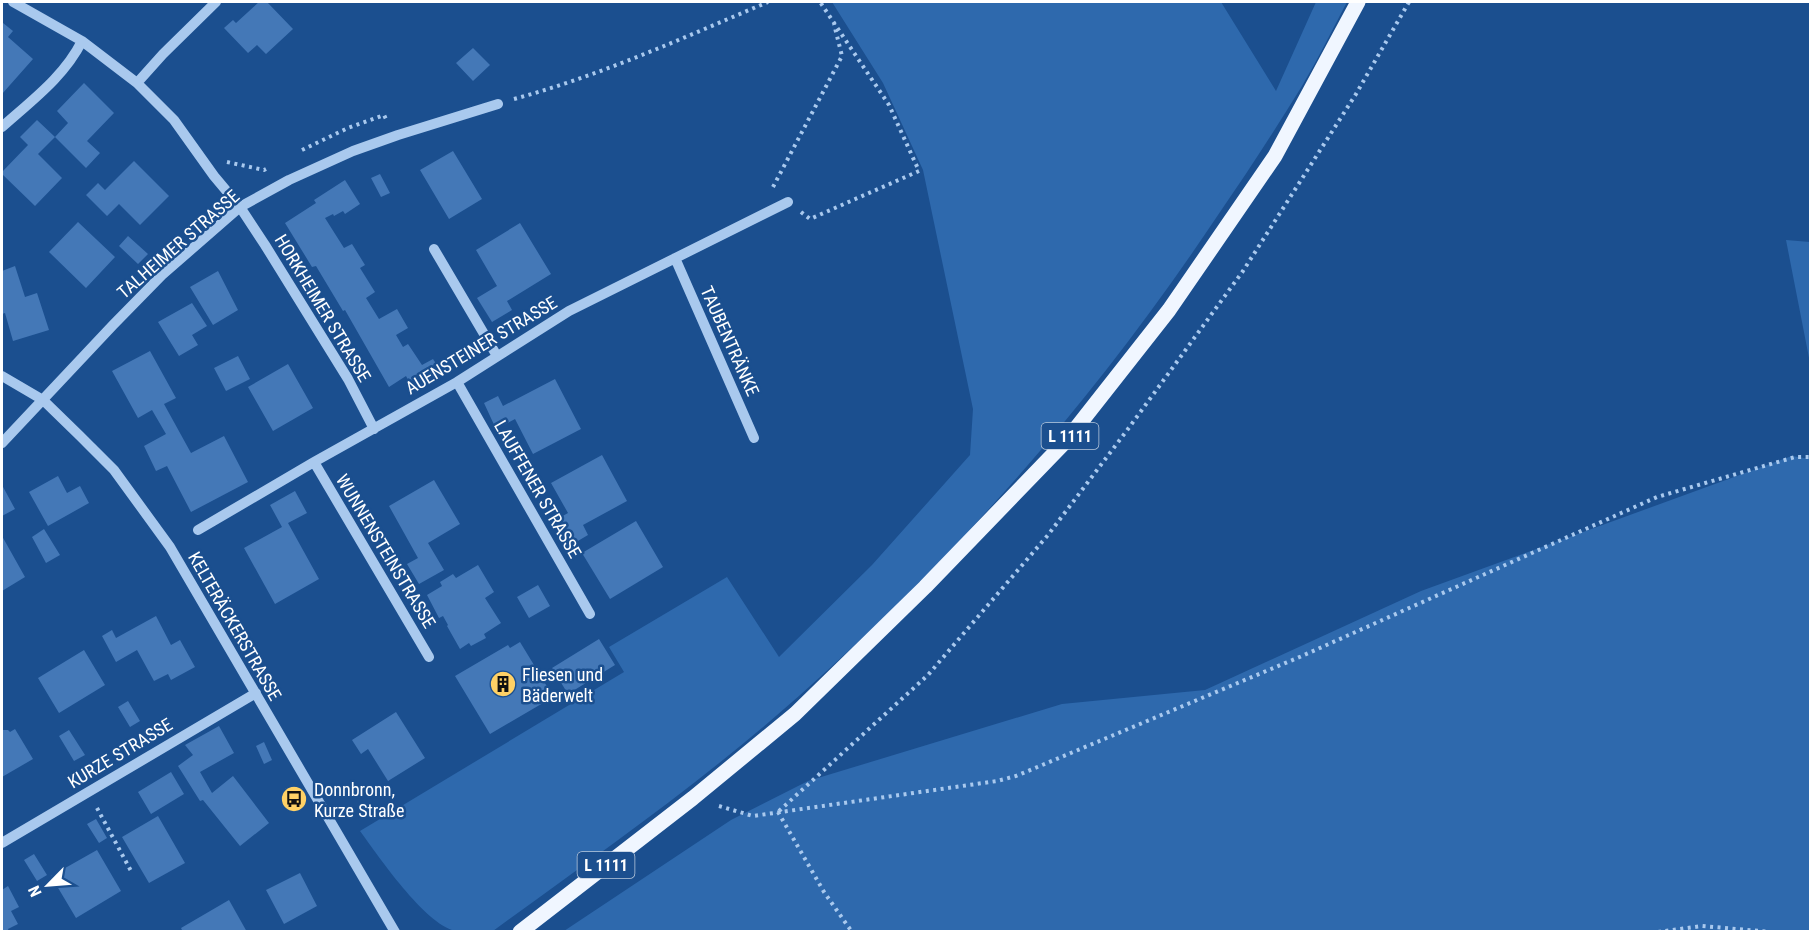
<svg xmlns="http://www.w3.org/2000/svg" width="1812" height="933" viewBox="0 0 1812 933" font-family="'Roboto Condensed',sans-serif">
	<style>
		.green { fill: #2e69ad }
		.building { fill: #4478b7 }
		.lines { fill: none; stroke-linecap: round; stroke-linejoin: round }
		.path { stroke: #a9c9ee; stroke-width: 4; stroke-dasharray: 3 4.5; stroke-linecap: butt }
		.minor { stroke: #a9c9ee; stroke-width: 10 }
		.major { stroke: #f0f6ff; stroke-width: 15 }
		.labels { text-anchor: middle; dominant-baseline: central; stroke-width: 5; stroke-linejoin: round; paint-order: stroke }
		.shield { fill: #1b4f8f; stroke: #bbcadd; stroke-width: 1.5 }
		.shield-label { font-size: 16px; font-weight: bold; fill: #fff }
		.street-label { font-size: 18px; fill: #fff; stroke: #1b4f8f }
		.poi-label { font-size: 18px; fill: #fff; stroke: #1b4f8f; text-anchor: start }
	</style>
	<rect width="100%" height="100%" fill="#1b4f8f"/>
	<path class="green" d="M832,2h389l55,89 40,-89h31c-15,28 -29,57 -45,84 -27,44 -55,87 -84,129 -128,192 -274,357 -449,507 -88,75 -183,141 -276,209 -10,1 -29,2 -38,0 -31,-8 -76,-74 -95,-100l264,-159 -15,-25 118,-70 52,80 93,-92 98,-110 3,-46 -50,-239 -40,-87z
		M1786,240l24,2v121z
		M1792,456l18,3v472h-1246l167,-111 77,-39 254,-77 143,-14 216,-99z"/>
	<path class="building" d="M259,2h8l26,27 -27,25 -9,-9 -9,8 -24,-25 9,-8 3,3z
		M3,23l10,8 -5,6 25,22 -31,35v-69z
		M473,48l17,17 -17,16 -17,-18z
		M84,83l30,30 -27,28 13,12 -14,15 -31,-31 -17,17 24,24 -27,28 -33,-32v-2l26,-27 -8,-8 17,-17 18,17 13,-14 -11,-12z
		M453,151l29,48 -33,20 -29,-49z
		M134,161l35,35 -29,29 -21,-21 -12,12 -21,-21 12,-12 7,7z
		M380,174l10,19 -9,4 -10,-19z
		M345,180l15,24 -15,10 -2,-3 -9,5 -1,-2 -8,4 19,30 8,-4 13,21 -5,3 15,24 -9,6 13,21 18,-10 11,19 -12,7 7,12 5,-3 14,21 11,-6 7,11 -28,17 -6,-11 -17,11 -44,-77 -2,1 -27,-45 -4,1 -27,-44 31,-20 -2,-3z
		M78,222l37,35 -29,31 -37,-36z
		M520,223l31,51 -44,27 5,9 -20,12 -15,-24 20,-12 -21,-36z
		M128,236l20,18 -10,10 -19,-18z
		M15,266l10,31 12,-4 12,37 -36,11 -8,-28 -3,1v-43z
		M218,271l20,39 -25,15 -23,-38z
		M192,303l15,23 -15,9 6,10 -19,11 -21,-34z
		M150,351l26,47 -12,6 27,49 33,-17 24,46 -57,30 -24,-46 -11,5 -12,-25 22,-12 -14,-24 -14,8 -26,-47z
		M238,356l12,23 -24,12 -12,-23z
		M288,364l25,44 -40,23 -25,-44z
		M555,379l26,50 -48,25 -18,-35 -19,10 -12,-26 14,-7 5,10z
		M602,455l25,46 -44,24 5,10 -22,13 -14,-26 16,-9 -17,-30z
		M58,476l9,17 13,-7 9,17 -41,23 -19,-34z
		M434,480l26,44 -32,19 16,27 -25,14 -12,-20 11,-6 -29,-52z
		M2,485l13,24 -13,7z
		M295,491l12,22 -19,10 31,56 -44,25 -31,-56 38,-21 -12,-22z
		M636,521l27,46 -53,32 -28,-46z
		M44,529l16,26 -14,8 -14,-26z
		M2,536l23,41 -23,14z
		M478,565l16,27 -9,6 16,25 -17,11 2,4 -15,8 -2,-3 -9,6 -13,-23 1,-1 -5,-9 -4,2 -12,-23 15,-9 -2,-4 13,-8 3,4z
		M538,585l12,21 -21,12 -12,-21z
		M156,616l15,29 9,-5 15,27 -24,13 -3,-6 -14,7 -17,-31 -21,12 -14,-26 10,-6 4,8z
		M599,639l16,26 -47,29 -16,-26z
		M520,642l31,51 -10,6 2,4 -53,31 -35,-58 53,-31 2,3z
		M84,650l21,35 -46,28 -21,-35z
		M128,701l12,20 -10,6 -12,-20z
		M396,712l29,46 -37,23 -20,-32 -7,5 -9,-14z
		M219,726l15,27 -34,19 12,21 21,-17 36,47 -29,23 -37,-46 -3,1 -22,-35 15,-11 -8,-10z
		M15,729l18,30 -31,18v-47h6l2,2z
		M69,730l16,25 -11,6 -15,-25z
		M264,742l8,18 -8,4 -8,-18z
		M171,772l13,22 -33,20 -13,-22z
		M158,816l27,47 -36,20 -27,-46z
		M96,819l11,19 -8,5 -12,-19z
		M97,850l24,41 -45,27 -25,-42z
		M34,854l13,21 -10,6 -13,-21z
		M300,873l17,33 -33,18 -18,-34z
		M8,886l11,21 -8,4 7,13 -10,5 1,3h-7v-42z
		M229,900l18,32h-64l-2,-4z"/>
	<g class="lines">
		<path class="path" d="M514,99c88,-24 171,-62 254,-97
			M302,150l46,-22 36,-13 2,4
			M227,162l37,8 2,-1
			M773,187l69,-131 -8,-32
			M801,212l9,7 109,-48 -30,-66 -69,-103
			M719,806l34,10 244,-35 19,-5 286,-120 355,-159 138,-40h15
			M97,808l34,63
			M779,811l149,-136 120,-140 80,-106 115,-158 113,-177 53,-92
			M778,812l46,80 28,40
			M1658,932l44,-6 69,6"/>
		<path class="minor" d="M13,2l69,39 55,42 37,37 40,56 26,31 25,38 83,134 26,50
			M137,83l26,-29 53,-52
			M2,127c29,-26 62,-50 80,-86
			M434,249l63,107
			M675,258l79,180
			M2,376l41,24 37,36 34,34 56,77 225,385
			M457,382l133,232
			M2,443l111,-118 49,-50 78,-68 49,-27 64,-29 45,-16 100,-31
			M314,462l115,195
			M198,530l116,-68 143,-80 112,-71 219,-109
			M2,843l254,-150"/>
		<path class="major" d="M520,932l173,-134 102,-84 130,-127 141,-146 103,-131 106,-154 83,-154"/>
	</g>
	<defs>
		<g id="building-disc" transform="scale(1.35)"><circle r="9.5" fill="#ffd166" stroke="#1b4f8f"/><path d="M-4-6H4V6H1V3H-1V6H-4ZM-2.5-4.3h1.7v1.8h-1.7ZM.8-4.3h1.7v1.8H.8ZM-2.5-1h1.7V.8h-1.7ZM.8-1h1.7V.8H.8Z" fill="#111"/></g>
		<g id="bus-disc" transform="scale(1.35)"><circle r="9.5" fill="#ffd166" stroke="#1b4f8f"/><path d="M-5-6H5V4H4V6H2V4H-2V6H-4V4H-5ZM-3.5-4V0h7V-4ZM-3.5 1.2v1.5H-2V1.2ZM2 1.2v1.5H3.5V1.2Z" fill="#111"/></g>
	</defs>
	<g fill-rule="evenodd">
		<use href="#building-disc" x="503" y="684"/>
		<use href="#bus-disc" x="294" y="799"/>
	</g>
	<g class="labels">
		<g class="shield">
			<rect x="1041.5" y="423" width="57" height="26" rx="4.5"/>
			<rect x="577.5" y="852" width="57" height="26" rx="4.5"/>
		</g>
		<g class="shield-label">
			<text x="1070" y="436">L 1111</text>
			<text x="606" y="865">L 1111</text>
		</g>
		<g class="street-label">
			<text transform="translate(178 244) rotate(-41)">TALHEIMER STRASSE</text>
			<text transform="translate(323 308) rotate(59)">HORKHEIMER STRASSE</text>
			<text transform="translate(730 341) rotate(66)">TAUBENTRÄNKE</text>
			<text transform="translate(481 345) rotate(-31)">AUENSTEINER STRASSE</text>
			<text transform="translate(538 489) rotate(60)">LAUFFENER STRASSE</text>
			<text transform="translate(386 551) rotate(59)">WUNNENSTEINSTRASSE</text>
			<text transform="translate(235 626) rotate(60)">KELTERÄCKERSTRASSE</text>
			<text transform="translate(120 753) rotate(-31)">KURZE STRASSE</text>
		</g>
		<g class="poi-label">
			<text x="522" y="674">Fliesen und<tspan x="522" dy="21">Bäderwelt</tspan></text>
			<text x="314" y="789">Donnbronn,<tspan x="314" dy="21">Kurze Straße</tspan></text>
		</g>
	</g>
	<rect width="1812" height="933" fill="none" stroke="#ffffff" stroke-width="6"/>
	<g transform="translate(48 885) rotate(245)" stroke="#1b4f8f" stroke-width="4.5" paint-order="stroke">
	<path d="M0-4.5L10 22L0 15L-10 22Z" fill="#ffffff"/>
	<text y="-9" font-size="16" font-weight="bold" text-anchor="middle" fill="#ffffff">N</text>
	</g>
</svg>
